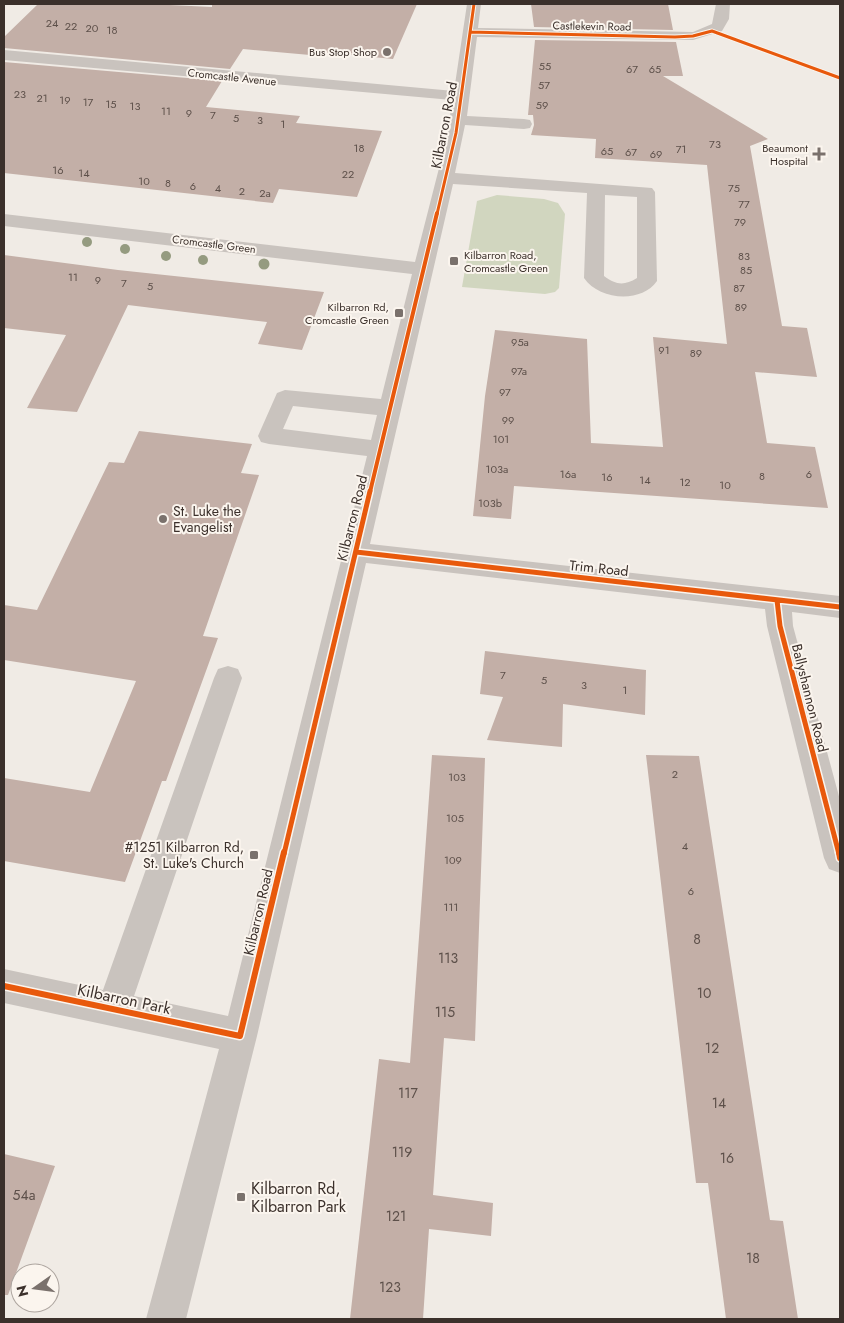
<svg xmlns="http://www.w3.org/2000/svg" width="844" height="1323" viewBox="0 0 844 1323" font-family="Jost,sans-serif">
	<style>
		.green { fill: #d1d6bf }
		.building { fill: #c3afa7 }
		.lines { fill: none; stroke-linecap: round; stroke-linejoin: round }
		.minor { fill: #c9c3be; fill-rule: evenodd }
		.cycleway-far3-casing { stroke: #fbf5ee; stroke-width: 5 }
		.cycleway-far2-casing { stroke: #fbf5ee; stroke-width: 6 }
		.cycleway-far1-casing { stroke: #fbf5ee; stroke-width: 8 }
		.cycleway-casing { stroke: #fbf5ee; stroke-width: 9 }
		.cycleway-far3 { stroke: #e8590c; stroke-width: 3 }
		.cycleway-far2 { stroke: #e8590c; stroke-width: 4 }
		.cycleway-far1 { stroke: #e8590c; stroke-width: 5 }
		.cycleway { stroke: #e8590c; stroke-width: 6 }
		.tree { fill: #959b80 }
		.poi-dot { fill: #7a716c; stroke: #fbf5ee; stroke-width: 2 }
		.labels { text-anchor: middle; dominant-baseline: central; stroke-width: 4; stroke-linejoin: round; paint-order: stroke }
		.number-label { font-size: 11px; fill: #5d504a }
		.far-street-label { font-size: 11px; fill: #3b302b; stroke: #fbf5ee }
		.far-poi-label { font-size: 11px; fill: #3b302b; stroke: #fbf5ee; text-anchor: end }
		.street-label { font-size: 14px; fill: #3b302b; stroke: #fbf5ee }
		.poi-label { font-size: 14px; fill: #3b302b; stroke: #fbf5ee; text-anchor: start }
		.near-number-label { font-size: 14px; fill: #5d504a }
		.near-street-label { font-size: 16px; fill: #3b302b; stroke: #fbf5ee }
		.near-poi-label { font-size: 16px; fill: #3b302b; stroke: #fbf5ee; text-anchor: start }
	</style>
	<rect width="100%" height="100%" fill="#f0ebe5"/>
	<path class="green" d="M497,195l47,4 14,4 7,11 -6,74 -4,4 -10,2 -83,-7 15,-86z"/>
	<path class="building" d="M38,4h111l63,3v-3h205l-24,55 -81,-8 -2,4 -67,-6 -13,20 -226,-21v-11z
		M531,4h137l5,26 -139,-3z
		M535,40l141,2 7,34h-20l105,63 -18,7 32,180 25,2 10,49 -62,-5 12,71 48,4 13,61 -314,-22 -3,33 -38,-3 12,-120 10,-66 92,9 4,104 72,4 -10,-110 74,7 -20,-179 -112,-7 1,-19 -65,-4 3,-10 -1,-10h-5z
		M4,62l218,19 -16,26 94,9 -4,7 86,8 -25,66 -78,-8 -6,14 -269,-30z
		M4,255l114,15 206,22 -22,58 -44,-6 9,-22 -139,-17 -51,107 -50,-4 39,-73 -62,-7z
		M139,431l113,13 -11,29 18,2 -56,161 15,2 -52,143h-4l-37,101 -121,-21v-83l86,14 46,-111 -132,-21v-55l33,5 72,-148 15,1z
		M485,651l161,19 -1,45 -82,-11 -1,43 -75,-7 16,-43 -23,-3z
		M432,755l53,3 -10,283 -31,-3 -11,157 60,8 -2,33 -62,-7 -6,90h-73l29,-260 31,4z
		M646,755l53,1 71,464 13,1 15,98h-72l-18,-136h-12z
		M4,1154l51,12 -47,129h-4z"/>
	<g class="lines">
		<path class="minor" d="M467,4h14l-3,24 215,4 19,-8 4,-20h14l-1,15 -7,12 -29,9 -216,-3 -10,79 57,3 6,1 2,4 -2,4 -6,1 -59,-4 -10,48 197,15 3,4 2,89c-16,23 -58,19 -73,-3l3,-85 -134,-9 -83,360 470,52v22l-48,-6 1,14 47,174v73l-11,-4 -5,-11 -57,-232 -2,-17 -399,-46 -109,473 -71,283h-40l73,-270 -215,-46v-34l99,21 111,-312 4,-9 10,-3 10,3 4,9 -108,318 94,20 139,-560 -98,-12 -8,-2 -3,-6 19,-43 8,-3 96,9 31,-125 -408,-48v-12l411,48 33,-129 4,-33 -448,-40v-10l450,41zM605,195l32,2v81c-13,8 -21,7 -33,-2zM293,406l84,9 -6,25 -88,-11z"/>
		<g class="cycleway-far3-casing">
			<path id="cycleway-far3" d="M470,32l205,5 18,-1 19,-5 128,47
				M437,214l19,-81 18,-129"/>
		</g>
		<g class="cycleway-far2-casing">
			<path id="cycleway-far2" d="M370,492l67,-279"/>
		</g>
		<g class="cycleway-far1-casing">
			<path id="cycleway-far1" d="M356,552l484,55
				M777,600l3,26 59,228
				M284,854l86,-363"/>
		</g>
		<g class="cycleway-casing">
			<path id="cycleway" d="M839,852l1,6
				M4,986l236,50 44,-184"/>
		</g>
		<use href="#cycleway-far3" class="cycleway-far3"/>
		<use href="#cycleway-far2" class="cycleway-far2"/>
		<use href="#cycleway-far1" class="cycleway-far1"/>
		<use href="#cycleway" class="cycleway"/>
	</g>
	<g class="tree">
		<circle cx="87" cy="242" r="5"/>
		<circle cx="125" cy="249" r="5"/>
		<circle cx="166" cy="256" r="5"/>
		<circle cx="203" cy="260" r="5"/>
		<circle cx="264" cy="264" r="5.5"/>
	</g>
	<g class="poi-dot">
		<circle cx="387" cy="52" r="5"/>
		<path d="M816.5 146.5h5v5h5v5h-5v5h-5v-5h-5v-5h5z"/>
		<rect x="449" y="256" width="10" height="10" rx="2.5"/>
		<rect x="394" y="308" width="10" height="10" rx="2.5"/>
		<circle cx="163" cy="519" r="5"/>
		<rect x="249" y="850" width="10" height="10" rx="2.5"/>
		<rect x="236" y="1192" width="10" height="10" rx="2.5"/>
	</g>
	<g class="labels">
		<g class="number-label">
			<text x="52" y="23">24</text>
			<text x="71" y="26">22</text>
			<text x="92" y="28">20</text>
			<text x="112" y="30">18</text>
			<text x="545" y="66">55</text>
			<text x="632" y="69">67</text>
			<text x="655" y="69">65</text>
			<text x="544" y="85">57</text>
			<text x="20" y="94">23</text>
			<text x="42" y="98">21</text>
			<text x="65" y="100">19</text>
			<text x="88" y="102">17</text>
			<text x="111" y="104">15</text>
			<text x="542" y="105">59</text>
			<text x="135" y="106">13</text>
			<text x="166" y="111">11</text>
			<text x="189" y="113">9</text>
			<text x="213" y="115">7</text>
			<text x="236" y="118">5</text>
			<text x="260" y="120">3</text>
			<text x="283" y="124">1</text>
			<text x="715" y="144">73</text>
			<text x="359" y="148">18</text>
			<text x="681" y="149">71</text>
			<text x="607" y="151">65</text>
			<text x="631" y="152">67</text>
			<text x="656" y="154">69</text>
			<text x="58" y="170">16</text>
			<text x="84" y="173">14</text>
			<text x="348" y="174">22</text>
			<text x="144" y="181">10</text>
			<text x="168" y="183">8</text>
			<text x="193" y="186">6</text>
			<text x="218" y="188">4</text>
			<text x="734" y="188">75</text>
			<text x="242" y="191">2</text>
			<text x="265" y="193">2a</text>
			<text x="744" y="204">77</text>
			<text x="740" y="222">79</text>
			<text x="744" y="256">83</text>
			<text x="746" y="270">85</text>
			<text x="73" y="277">11</text>
			<text x="98" y="280">9</text>
			<text x="124" y="283">7</text>
			<text x="150" y="286">5</text>
			<text x="739" y="288">87</text>
			<text x="741" y="307">89</text>
			<text x="520" y="342">95a</text>
			<text x="664" y="350">91</text>
			<text x="696" y="353">89</text>
			<text x="519" y="371">97a</text>
			<text x="505" y="392">97</text>
			<text x="508" y="420">99</text>
			<text x="501" y="439">101</text>
			<text x="497" y="469">103a</text>
			<text x="568" y="474">16a</text>
			<text x="809" y="474">6</text>
			<text x="762" y="476">8</text>
			<text x="607" y="477">16</text>
			<text x="645" y="480">14</text>
			<text x="685" y="482">12</text>
			<text x="725" y="485">10</text>
			<text x="490" y="503">103b</text>
			<text x="503" y="675">7</text>
			<text x="544" y="680">5</text>
			<text x="584" y="685">3</text>
			<text x="625" y="690">1</text>
			<text x="675" y="774">2</text>
			<text x="457" y="777">103</text>
			<text x="455" y="818">105</text>
			<text x="685" y="846">4</text>
			<text x="453" y="860">109</text>
			<text x="691" y="891">6</text>
			<text x="451" y="907">111</text>
		</g>
		<g class="far-street-label">
			<text transform="translate(592 26) rotate(1)">Castlekevin Road</text>
			<text transform="translate(232 77) rotate(6)">Cromcastle Avenue</text>
			<text transform="translate(214 244) rotate(7)">Cromcastle Green</text>
		</g>
		<g class="far-poi-label">
			<text x="377" y="52">Bus Stop Shop</text>
			<text x="808" y="148">Beaumont<tspan x="808" dy="13">Hospital</tspan></text>
			<text x="464" y="255" text-anchor="start">Kilbarron Road,<tspan x="464" dy="13">Cromcastle Green</tspan></text>
			<text x="389" y="307">Kilbarron Rd,<tspan x="389" dy="13">Cromcastle Green</tspan></text>
		</g>
		<g class="street-label">
			<text transform="translate(444 125) rotate(-79)">Kilbarron Road</text>
			<text transform="translate(352 518) rotate(-76)">Kilbarron Road</text>
			<text transform="translate(599 568) rotate(6)">Trim Road</text>
			<text transform="translate(810 698) rotate(76)">Ballyshannon Road</text>
			<text transform="translate(258 912) rotate(-77)">Kilbarron Road</text>
		</g>
		<g class="poi-label">
			<text x="173" y="511">St. Luke the<tspan x="173" dy="16">Evangelist</tspan></text>
			<text x="244" y="847" text-anchor="end">#1251 Kilbarron Rd,<tspan x="244" dy="16">St. Luke's Church</tspan></text>
		</g>
		<g class="near-number-label">
			<text x="697" y="939">8</text>
			<text x="448" y="958">113</text>
			<text x="704" y="993">10</text>
			<text x="445" y="1012">115</text>
			<text x="712" y="1048">12</text>
			<text x="408" y="1093">117</text>
			<text x="719" y="1103">14</text>
			<text x="402" y="1152">119</text>
			<text x="727" y="1158">16</text>
			<text x="24" y="1195">54a</text>
			<text x="396" y="1216">121</text>
			<text x="753" y="1258">18</text>
			<text x="390" y="1287">123</text>
		</g>
		<g class="near-street-label">
			<text transform="translate(124 999) rotate(12)">Kilbarron Park</text>
		</g>
		<g class="near-poi-label">
			<text x="251" y="1188">Kilbarron Rd,<tspan x="251" dy="18">Kilbarron Park</tspan></text>
		</g>
	</g>
	<rect width="844" height="1323" fill="none" stroke="#3b302b" stroke-width="10"/>
	<g transform="translate(35 1288) rotate(256)"><circle r="24" fill="#fbf5ee" stroke="#aea6a0"/>
	<path d="M0-4L9 19L0 12L-9 19Z" fill="#7a716c"/>
	<text y="-8" font-size="14" font-weight="bold" text-anchor="middle" fill="#3b302b">N</text>
	</g>
</svg>
